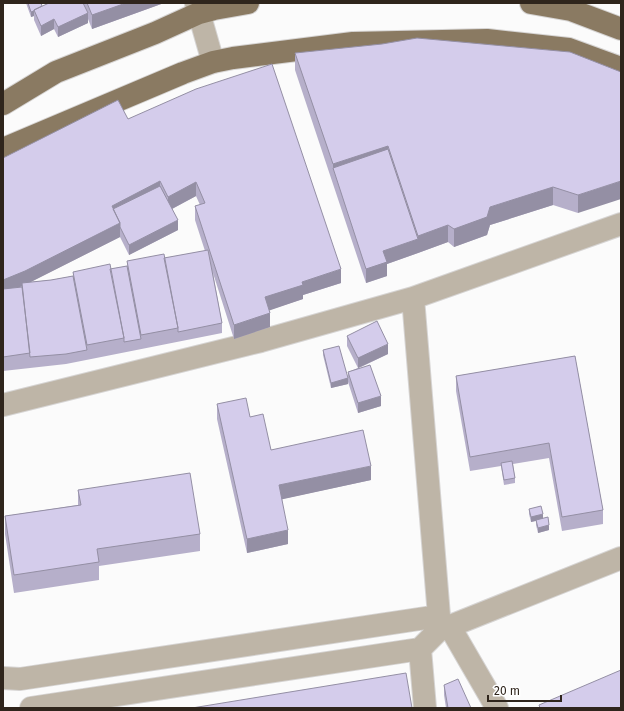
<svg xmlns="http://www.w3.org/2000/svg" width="624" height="711" viewBox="0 0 624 711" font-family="'Fira Sans',sans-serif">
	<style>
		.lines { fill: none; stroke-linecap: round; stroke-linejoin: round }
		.minor-casing { stroke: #d6d4d3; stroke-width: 24 }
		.major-casing { stroke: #d6d4d3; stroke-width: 24 }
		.minor { stroke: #beb5a7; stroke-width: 22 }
		.major { stroke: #8a7a62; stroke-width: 22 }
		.wall { fill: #b6afca; fill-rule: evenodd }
		.shaded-wall { fill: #948fa4 }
		.building { fill: #d4cceb; stroke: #948fa4 }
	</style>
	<rect width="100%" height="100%" fill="#fbfbfb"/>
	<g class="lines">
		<g class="minor-casing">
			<path id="minor" d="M196,3l3,10 14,49
				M3,405l258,-64 152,-43 208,-74
				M450,627l47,81
				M438,631l183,-73
				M420,649l5,59
				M3,678l17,1 419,-63
				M31,708l389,-59 18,-18 1,-15 -26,-318"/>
		</g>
		<g class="major-casing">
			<path id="major" d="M531,3l40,7 50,19
				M3,104l53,-32 99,-39 44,-20 15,-4 34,-6
				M3,149l180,-76 30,-11 20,-4 120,-15 134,-3 82,9 52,19"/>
		</g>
		<use href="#minor" class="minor"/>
		<use href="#major" class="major"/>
	</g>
	<path class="wall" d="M26,3h15l1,3 7,-3h115l-72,26 -4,-10v4l-30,14 -4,-8 -13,7 -7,-16v-4l-3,1z
		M295,53l326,19 -43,141 -25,-8 -63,20 -3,10 -33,12 -6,-5 -30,11 -31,11v12l-21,7 -71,-213z
		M128,119l213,164 -38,12v4l-34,11 1,17 -36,12 -21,-66 9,50v10l-156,31 -63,7v-213zM196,196l4,9 -5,1v14l10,31 -41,7 -37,3v5l-17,3 -37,3v4l-22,4 -21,2 90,-45 9,18 49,-25 -6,-21z
		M347,336l41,18 -29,14 22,38 -23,7 -10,-31v2l-17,4 -8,-33v-5l25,28v-6l10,-4 -11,-22z
		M575,356l28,154v14l-41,7 -13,-73 -36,6 2,14v5l-11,2 -3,-19 -31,5 -14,-80v-15z
		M217,404l33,13 21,33 100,30 -89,19 6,45 -41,9 -30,-134z
		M78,490l122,44v17l-101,15v14l-85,13 -9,-59v-18l73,-11z
		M529,509l14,9 6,12 -11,3 -2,-8v-4l-5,1 -2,-8z
		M444,685l27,23h-25l-2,-13z"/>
	<path class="shaded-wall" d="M126,3h38l-72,26v-14z
		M34,11v5l-3,1v-5z
		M88,13v10l-30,14v-10z
		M54,19v10l-13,7v-10z
		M388,146v18l-55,4v-4z
		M160,181v15l-44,22 -4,-12z
		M621,181v18l-43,14v-18z
		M196,182v14l-28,15v-14z
		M553,187v18l-63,20 -3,10 -33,12v-18l36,-22z
		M178,220v10l-49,25v-10z
		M120,223v14l-95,48 -3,-2v3l-19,8v-14z
		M448,225v17l-30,11v-17z
		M418,239v14l-31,11v12l-21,7v-14l17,-18z
		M341,269v14l-38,12v4l-38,13v-15l37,-15z
		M270,313v14l-36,12v-14z
		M388,344v10l-30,14v-10z
		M348,378v6l-17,4v-5z
		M381,396v10l-23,7v-10z
		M371,466v14l-92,20v-15z
		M543,514v5l-12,3v-5z
		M549,525v5l-11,3v-5z
		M288,530v14l-41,9v-14z"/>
	<path class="building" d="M28,3h13l1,3 -8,4v1l-3,1z
		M49,3h34l5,10 -30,14 -4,-8 -13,7 -7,-16z
		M87,3h39l-34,12z
		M417,38l153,14 51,20v109l-43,14 -25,-8 -63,20 -3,10 -33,12 -6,-4 -30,11 -30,-90 -55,18 -38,-111 87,-9z
		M272,64l69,205 -39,13 1,3 -38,12 5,16 -36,12 -39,-119 10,-3 -9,-21 -28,15 -8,-16 -48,25 8,17 -95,48 -22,9v-122l115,-58 10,19 68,-30z
		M388,149l30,90 -35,12 4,11 -21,7 -33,-101z
		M160,186l18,34 -49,25 -9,-18v-4l-7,-14z
		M208,250l14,73 -44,9v-4l-14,-70z
		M164,254l14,74 -37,7 -14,-74z
		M110,264l14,74 -37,7 -14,-73z
		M127,266l14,73 -17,3v-4l-14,-69z
		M73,276l14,74 -21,4 -36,3 -8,-74 29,-3z
		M22,287l8,66 -27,4v-68z
		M377,321l11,23 -30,14 -11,-22z
		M339,346l9,32 -17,5 -8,-33z
		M575,356l28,154 -41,7 -13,-74 -79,14 -14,-81z
		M370,365l11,31 -23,7 -10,-31z
		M246,398l4,19 13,-3 8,36 92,-20 8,36 -92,19 9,45 -41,9 -30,-135z
		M512,461l3,17 -11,2 -3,-17z
		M190,473l10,61 -103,15 2,13 -85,13 -9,-59 76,-11 -3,-15z
		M541,506l2,8 -12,3 -2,-8z
		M548,517l1,8 -11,3 -2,-8z
		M621,670v38h-81l-1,-3z
		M406,673l6,35h-220z
		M458,679l13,29h-23l-4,-23z"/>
	<rect width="624" height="711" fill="none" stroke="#2f251c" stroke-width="8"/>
	<path d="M488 695v6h73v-6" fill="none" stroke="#2f251c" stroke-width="2"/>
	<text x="494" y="695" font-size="12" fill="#2f251c" stroke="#ffffff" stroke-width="3" paint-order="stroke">20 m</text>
</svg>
